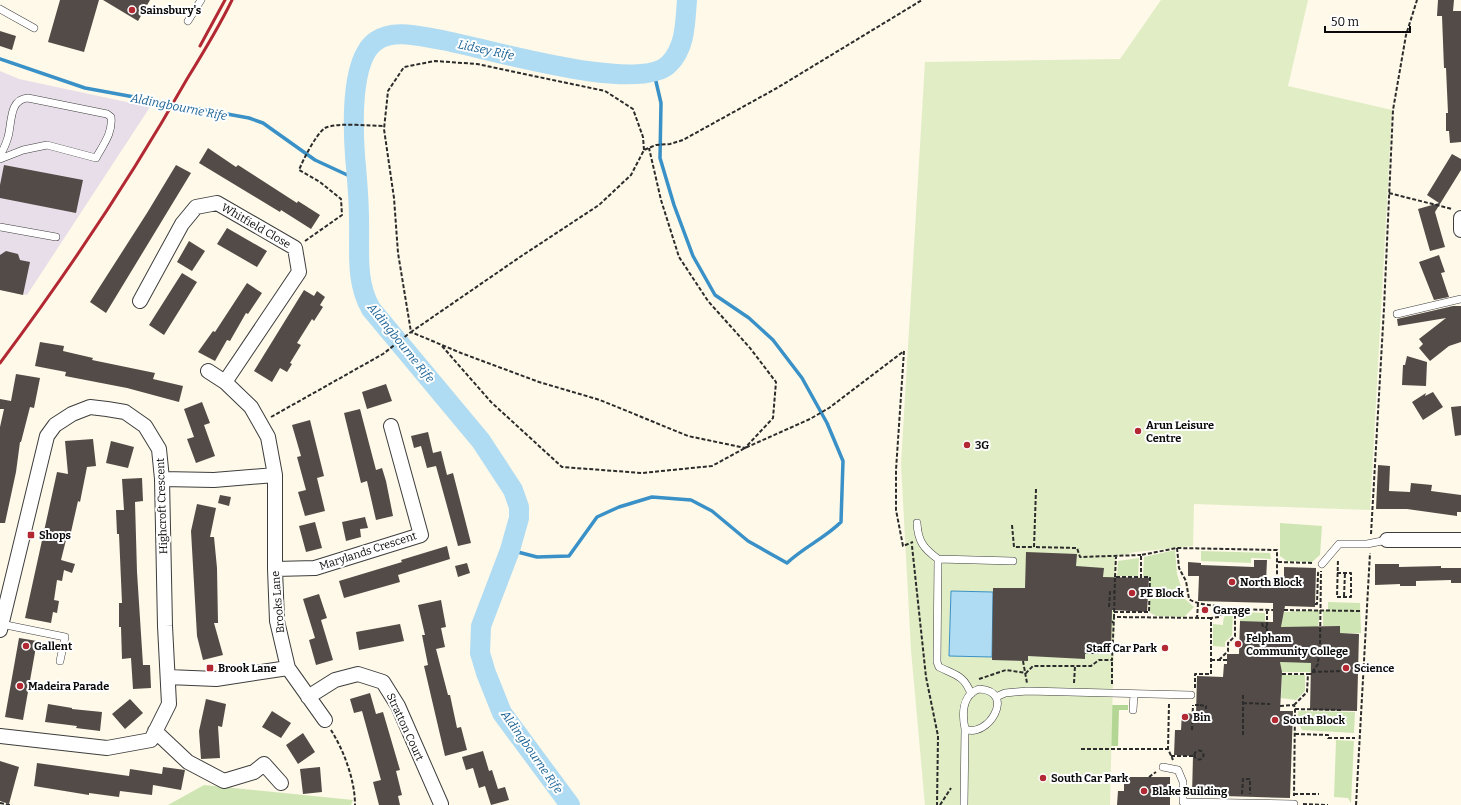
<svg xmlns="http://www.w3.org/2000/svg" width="1461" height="805" viewBox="0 0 1461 805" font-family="Bitter,serif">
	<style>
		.industrial { fill: #e8dee9 }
		.green { fill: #cfe6b4 }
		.forest { fill: #b3d694 }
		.pitch { fill: #e1edc5 }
		.water { fill: #afdbf3; stroke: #3991c7 }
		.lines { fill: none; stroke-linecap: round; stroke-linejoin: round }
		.stream { stroke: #3991c7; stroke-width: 3.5 }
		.river { stroke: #afdbf3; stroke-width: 20 }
		.building { fill: #524b47 }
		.service-casing { stroke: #3d3d3d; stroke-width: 8 }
		.minor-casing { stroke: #3d3d3d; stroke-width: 16 }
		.path { stroke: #2c2c2c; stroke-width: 2; stroke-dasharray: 4 2; stroke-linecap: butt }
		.service { stroke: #fff; stroke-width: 7 }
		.minor { stroke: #fff; stroke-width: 14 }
		.rail { stroke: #b32933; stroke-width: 3 }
		.poi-dot { fill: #b32933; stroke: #fff; stroke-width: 1.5 }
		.labels { text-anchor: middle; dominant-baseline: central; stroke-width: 4; stroke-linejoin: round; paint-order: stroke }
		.poi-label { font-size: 11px; font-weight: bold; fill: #0a0a0a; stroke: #fff; text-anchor: start }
		.street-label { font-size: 11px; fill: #0a0a0a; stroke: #fff }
		.water-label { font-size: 12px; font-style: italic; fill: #1a6295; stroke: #fff }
	</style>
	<rect width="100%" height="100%" fill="#fef9e8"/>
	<path class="industrial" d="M0,71l19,8 131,28 -123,188 -27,-5z"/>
	<path class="green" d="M1280,523l42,3 -2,29 -8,7 -25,-1 -7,-5z
		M1175,550l2,24 8,25 9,8 -10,10 -28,-1 -7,-4 1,-34 -7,-1 1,-20z
		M1201,551l69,2 1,6 -20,-1v5l-50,-2z
		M1139,558l-1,18h-21l1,-15z
		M1328,602l32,1 1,30h-21v-7h-17v-16h5z
		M1233,610l-1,25 -7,7v5l-12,-1v-22l10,1c0,-7 2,-13 10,-15z
		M1320,610l-2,18 -37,-1 3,-15z
		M1240,612l25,1v9l-25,-1z
		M1280,662l35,1 -5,9h-28z
		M1282,675h23v16l-9,9 -15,-2z
		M1298,711l57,1 -1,21 -52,-3 -4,-9z
		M1336,740l18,1 -3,62 -3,-5 -14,-1z
		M204,785l149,15 -2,5h-183z"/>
	<path class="forest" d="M1111,705h17v5h-9l-1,36h-7z"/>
	<path class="pitch" d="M1161,0h147l-20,86 104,24 -22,400 -176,-6 -1,42 -58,6 -19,5 -6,248h-185l-14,-155 -10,-186 24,-402 195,-3z"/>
	<path class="water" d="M951,591l42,1 -1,65 -43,-1z"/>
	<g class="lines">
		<path class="stream" d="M0,59l85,29 164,30 14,5 52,37 41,19
			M510,550l27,7 32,-1 28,-39 22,-10 33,-10 39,3 21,11 36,30 39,22c17,-16 38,-25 54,-41l2,-61 -16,-38 -25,-45 -29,-38 -24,-22 -34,-23 -22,-39 -19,-51 -14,-47 1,-55 -7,-30"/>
		<path class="river" d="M570,805l-68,-92 -16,-40 -6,-20 1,-27 29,-76 9,-32v-11l-6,-17 -32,-49 -110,-132c-16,-28 -11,-58 -12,-89 0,-21 -2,-43 -4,-64 -2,-29 -5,-97 21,-115 18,-13 46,-4 66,-1 43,8 198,55 227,24 17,-17 16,-42 18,-64"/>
	</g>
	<path class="building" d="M60,0h39l-15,52 -36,-10z
		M103,0h47l-12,21z
		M1438,0h16l-1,11h8v131l-11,1 -1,-12h-3v-18h2l-2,-45h-2l-2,-52h-5z
		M0,31l16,5 -4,14 -12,-4z
		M208,148l28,19 2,-2 59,38 1,-2 22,14 -9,14 -30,-19 -1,2 -81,-49z
		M1452,154l9,5v11l-26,42 10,35 -15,4 -12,-42 21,-6 -12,-8z
		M4,165l79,15 -7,33 -76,-15v-13z
		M176,165l15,8 -85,140 -16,-11 57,-89z
		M227,228l40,23 -10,16 -40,-23z
		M189,241l16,10 -13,20 -15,-9z
		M6,251l12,3 2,6 10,2 -7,33 -23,-5v-35z
		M1439,255l6,17 -4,1 8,24 -15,3 -15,-38z
		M182,273l15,9 -33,53 -15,-10z
		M247,283l15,10 -14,21 -2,-1 -16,28 -3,-1 -12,21 -17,-9 15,-21 2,1z
		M304,290l10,6 3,-5 8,6 -5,8 3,2 -9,14 -2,-2 -15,24 4,2 -11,18 2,1 -5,8 -7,-4 -8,14 -18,-11z
		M1453,306h8v36l-12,4 -19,15 -11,-13 4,-4 -4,-5 27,-21 -48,8 -1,-7z
		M40,342l24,4 -1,5 30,7 -1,2 63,13 -2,6 30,7 -4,16 -52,-14 -62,-12 1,-4 -31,-6z
		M1407,356l20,6 -1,24 -24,-1 1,-20h2z
		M16,374l24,4 -6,30 -4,-1 -9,35h-1l-4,30 -11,51h-5v-96l4,-18h-4v-10l11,2z
		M386,384l6,17 -25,8 -5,-17z
		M1433,392l10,15 -20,13 -11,-18 14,-9 -1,3z
		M202,402l8,21 -6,2 11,31 -19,7 -9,-24 7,-2 -10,-28z
		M1461,406v29l-6,1 -4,-29z
		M360,409l16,61 6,-2 4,13 7,35 -17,4 -9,-39 -6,2 -17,-70z
		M310,420l14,56 -7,2 8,33 -20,5 -7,-24 8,-2 -9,-33 4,-1 -9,-31z
		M428,432l5,21 8,-2 6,24 6,-2 18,70 -13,3 -22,-80 -9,2 -6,-22 -7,2 -3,-12z
		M93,439l3,27 -9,1 -7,35 -2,-1 -7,31h-3l-7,28 14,4 -3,9 -8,-3 -2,11 -5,-1 -3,20 5,1 -2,12 -4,-1 -2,11 -26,-5 32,-146 11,2 -3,-33z
		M111,441l23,6 -6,21 -22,-5z
		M1378,465l12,1 -1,25 21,1 1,-9 21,2 -1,6 30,4v17h-4v4l-50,-7h-31z
		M142,478l1,23 -8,1 2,70 6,93h7l1,23 -18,1 -2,-31 -9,1 -1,-32h-2v-24h3l-3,-69h-2l-1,-24h8l-2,-31z
		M220,495l11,2 -2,9 -11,-3z
		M197,504l19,4 -6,29h4l3,31 1,55h-4l9,32 -20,5 -6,-24 -6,-105z
		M365,517l3,11 -8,1 1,8 -15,4 -4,-19z
		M315,522l7,26 -16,4 -7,-26z
		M447,546l3,13 -52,16 2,7 -56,16 -5,-17 63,-19 -1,-2z
		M1026,552l51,2 -1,12 28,2 -1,9 46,1 -2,34 -35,-2 -1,42 -26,-1v8l-57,-3v5l-36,-1 1,-72h32z
		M1254,560h13l-1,22 18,1v-16l32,1 -1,39 -30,-1 -4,21 59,-1v7l19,1 -2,77 -47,-1 1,-47 -31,-1 2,10 -2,39h13l-3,87 -98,-3 1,-39 -19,-1 1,-25h6l1,-17 14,1 1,-38 26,1 1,-13h3v-10h12l1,-33 33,1v-19l-75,-2 1,-25h-11v-14l13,1v2l53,2z
		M467,563l3,10 -12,4 -3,-11z
		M1375,564h24v3l42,-1v2h20v15h-10v-3l-35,1v5h-16v-2l-25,1z
		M319,594l8,24 -6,2 12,40 -17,5 -7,-25 6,-2 -12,-39z
		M441,600l5,27 -5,1 4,19 -9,2 12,46h2l7,33 4,-1 6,23 -22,6 -21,-90 4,-1 -6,-30h3l-7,-30z
		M400,624l4,17 -45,9 -3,-18z
		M19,638l18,3 -14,79 -18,-3z
		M370,693l6,21 7,-2 17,58 -4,1 6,24 -4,1 2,9h-21l-6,-23 8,-2 -19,-69 -8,2 -4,-14z
		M130,699l13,14 -18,16 -13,-15z
		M206,699l20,5 -4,23 -4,-1 2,32 -19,1 -2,-28z
		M48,704l24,4v1l30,3 -2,19 -24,-3 1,-2 -32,-4z
		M272,711l19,12 -10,15 -19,-11z
		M303,733l12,19 -17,12 -12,-19z
		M483,751l6,20 3,-1 6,19 7,-2 4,13 -18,5 -6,-19 -6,2 -6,-20 -7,2 -4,-13z
		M0,761l19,6 -10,37 -9,-3z
		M37,763l92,13 1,-7 32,5 1,-7 22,3 -4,20 -28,-5 -1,10 -32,-4 -1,6 -30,-4v2l-55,-9z
		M320,767l2,25 -19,2 -3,-25z
		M1124,777h46v28h-53l1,-14h6z"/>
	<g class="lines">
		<g class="service-casing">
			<path id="service" d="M0,9l34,19
				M188,21l13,-21
				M0,155c4,-6 6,-11 8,-18 4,-14 1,-38 20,-39l79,16 4,3c2,16 -8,28 -15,41l-49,-13 -24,5 -23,9
				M0,227l56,10
				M1397,314l64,-15
				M917,523c1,18 6,25 21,36
				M1322,564l17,-20h28l20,-4
				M1,624l64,13 -5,24
				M979,689c38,2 9,50 -14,40 -3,-15 -3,-34 14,-40z
				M971,694c-7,-19 -16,-19 -32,-27l-2,-5 1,-103 75,2
				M996,697l9,-4 22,-2 164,4
				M1133,710l1,-16
				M1163,767l15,3 5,12v20l111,2
				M964,805l1,-76"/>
		</g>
		<g class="minor-casing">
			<path id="minor" d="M1461,218v12
				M140,301l42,-77 14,-17 21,-4 78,45 4,24 -74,110
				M208,371l17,11 26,25 17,30 7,38v94l2,52 11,47 37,52
				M162,479l52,1 61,-5
				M1387,540h74
				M275,569l40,-1 106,-33 -30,-109
				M0,630l47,-194 8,-11 17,-11 18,-7 17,2 18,3 20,14 14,23 3,30 3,147 4,78 -18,36 -44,8 -107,-12
				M168,677l48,2 72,-11
				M308,697l27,-17 23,-6 25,8 15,24 43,98
				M155,731l33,31 36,19 30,-9 10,-8 17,19"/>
		</g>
		<path class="path" d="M644,150l-1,-13 -10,-28 -28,-18 -128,-27 -42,-3 -31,6 -16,24 -4,38 10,69 4,55 13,79 109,-75 79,-52 32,-30 13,-25 12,-5 14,-1 13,-4 94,-52 145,-88
			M1389,193l63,16
			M305,241l37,-26 -1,-16 -21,-17 -21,-12c4,-10 17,-36 26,-42 13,-6 44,-2 59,-2
			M442,346l49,56 71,65 80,6 70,-7 33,-18 65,-29 19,-11 75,-57
			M904,351l-8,119v40l7,36 10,-4
			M271,417l112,-63 28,-22 50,21 78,29 61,18 88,36 57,12 28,-30 3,-36 -26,-34 -42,-47 -29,-44 -18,-57 -12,-52
			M1036,489l-2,58 43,1 3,9 61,-2
			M1012,525l2,22h20
			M1371,534l13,-226 9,-198 13,-75 11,-35
			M912,546l14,131 12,59 -1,69
			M1177,548l2,20 7,13 3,18c10,7 26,5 37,10
			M1278,562l35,1
			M1337,573h14v24h-14l1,-38
			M1115,577l1,-20
			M1344,596l1,-23
			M1315,604h2l1,-31 1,-1
			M1109,607l1,-15h5
			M1267,610v26h6
			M1284,610l77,1
			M1114,612h35l1,-35h-9
			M1211,618l-97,-1 1,-40h26v-22l36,-7 100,2v33
			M1197,619l1,-16
			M1112,621l2,3
			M1262,623l1,4h4
			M1320,644l1,-73
			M1085,653h27
			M1211,660h16
			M1219,660l9,-9v-8l7,-7v-27
			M1023,661l4,22
			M1312,672l29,-1
			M1282,674h26
			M979,679l27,-9 20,3 7,-7h58l8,-6h13l2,-43
			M1074,683l1,-17
			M1112,684v-24
			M1195,688v-14h16v-56l8,-1 7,-8 47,1
			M1243,695v40
			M1243,703l27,1
			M1169,704l-1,45 5,11
			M1195,705h5v-1
			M1200,705l6,1v3
			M1294,705l13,-13 1,-18h3l7,-10 1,-16
			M1280,706l14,-1 1,4 -1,87
			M1295,709l47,1
			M331,730c13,21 24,50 24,75
			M1192,730l1,-25
			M1295,734l33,1v3h27
			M1081,749h87
			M1194.5 755a4.5 4.5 0 1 1 9 0a4.5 4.5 0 1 1-9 0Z
			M1171,756h23
			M1149,777l7,-5
			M1242,794l1,-15h7v15
			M1294,794h25
			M0,803l10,2
			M1303,804l25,1
			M940,805l11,-17
			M1356,805l14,-252"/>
		<use href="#service" class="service"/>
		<use href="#minor" class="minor"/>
		<path class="rail" d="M200,46l25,-46
			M0,363c68,-91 131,-185 187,-284 16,-26 32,-52 45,-79"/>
	</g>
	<g class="poi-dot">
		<circle cx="132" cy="10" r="4"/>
		<circle cx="1138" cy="431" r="4"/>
		<circle cx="967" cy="445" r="4"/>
		<rect x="27" y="531" width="8" height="8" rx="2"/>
		<circle cx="1232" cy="582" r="4"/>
		<circle cx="1132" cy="593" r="4"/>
		<circle cx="1205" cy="610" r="4"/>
		<circle cx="1238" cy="644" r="4"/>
		<circle cx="26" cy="646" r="4"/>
		<circle cx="1165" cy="648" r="4"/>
		<rect x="206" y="664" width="8" height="8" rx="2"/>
		<circle cx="1346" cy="668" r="4"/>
		<circle cx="20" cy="686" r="4"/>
		<circle cx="1185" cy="717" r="4"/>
		<circle cx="1275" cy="720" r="4"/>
		<circle cx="1043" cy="778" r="4"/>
		<circle cx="1144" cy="791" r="4"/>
	</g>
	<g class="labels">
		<g class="poi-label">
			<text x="140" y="10">Sainsbury's</text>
			<text x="1146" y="425">Arun Leisure<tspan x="1146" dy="13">Centre</tspan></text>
			<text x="975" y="445">3G</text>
			<text x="39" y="535">Shops</text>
			<text x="1240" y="582">North Block</text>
			<text x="1140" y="593">PE Block</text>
			<text x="1213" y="610">Garage</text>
			<text x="1246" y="638">Felpham<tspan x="1246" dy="13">Community College</tspan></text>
			<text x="34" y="646">Gallent</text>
			<text x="1157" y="648" text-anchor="end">Staff Car Park</text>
			<text x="218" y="668">Brook Lane</text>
			<text x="1354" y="668">Science</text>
			<text x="28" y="686">Madeira Parade</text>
			<text x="1193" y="717">Bin</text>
			<text x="1283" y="720">South Block</text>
			<text x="1051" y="778">South Car Park</text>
			<text x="1152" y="791">Blake Building</text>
		</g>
		<g class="street-label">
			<text transform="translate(256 226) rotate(30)">Whitfield Close</text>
			<text transform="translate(162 506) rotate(-92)">Highcroft Crescent</text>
			<text transform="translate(368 551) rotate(-18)">Marylands Crescent</text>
			<text transform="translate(278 602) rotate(-95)">Brooks Lane</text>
			<text transform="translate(405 727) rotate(65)">Stratton Court</text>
		</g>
		<g class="water-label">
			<text transform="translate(486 50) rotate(12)">Lidsey Rife</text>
			<text transform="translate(179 107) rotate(11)">Aldingbourne Rife</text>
			<text transform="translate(401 343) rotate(51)">Aldingbourne Rife</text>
			<text transform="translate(532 752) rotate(55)">Aldingbourne Rife</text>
		</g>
	</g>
	<path d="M1325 26v6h85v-6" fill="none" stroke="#0a0a0a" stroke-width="2"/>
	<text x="1331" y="26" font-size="12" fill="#0a0a0a" stroke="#ffffff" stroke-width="3" paint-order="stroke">50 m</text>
</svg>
